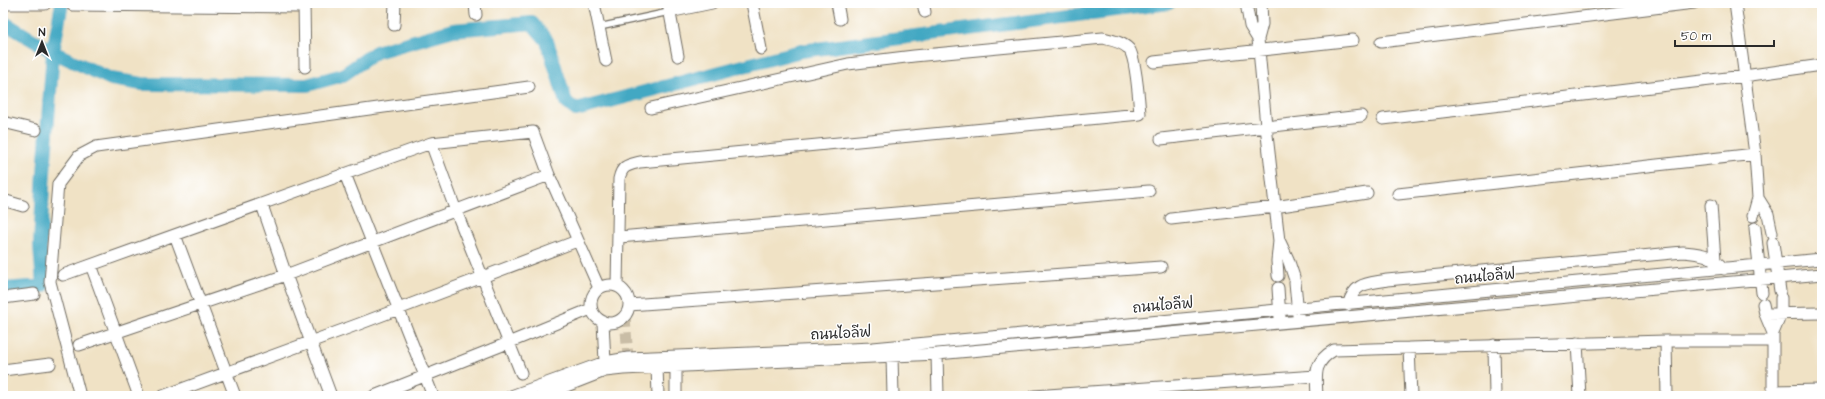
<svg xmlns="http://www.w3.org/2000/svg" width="1825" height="399" viewBox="0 0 1825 399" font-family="'Architects Daughter','Playpen Sans Thai',sans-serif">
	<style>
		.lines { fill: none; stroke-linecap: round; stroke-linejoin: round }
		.canal { stroke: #43a8c3; stroke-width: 14 }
		.minor-tunnel { stroke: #c9bda6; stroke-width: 11; stroke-dasharray: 11 5.5; stroke-linecap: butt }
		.service-casing { stroke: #706b61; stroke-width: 8 }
		.minor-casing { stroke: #706b61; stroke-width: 13 }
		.service { stroke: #fff; stroke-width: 5.5 }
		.minor { stroke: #fff; stroke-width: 11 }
		.labels { text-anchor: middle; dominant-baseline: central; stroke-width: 3; stroke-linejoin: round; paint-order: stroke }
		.street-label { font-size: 14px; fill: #2b2b2b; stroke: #fff }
	</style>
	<rect width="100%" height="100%" fill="#fff"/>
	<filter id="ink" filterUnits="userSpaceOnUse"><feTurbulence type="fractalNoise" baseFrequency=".025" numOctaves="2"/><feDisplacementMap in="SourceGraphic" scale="8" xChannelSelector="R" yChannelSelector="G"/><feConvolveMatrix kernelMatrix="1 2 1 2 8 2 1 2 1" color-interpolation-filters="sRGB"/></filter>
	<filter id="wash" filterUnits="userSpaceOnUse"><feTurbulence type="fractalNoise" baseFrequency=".012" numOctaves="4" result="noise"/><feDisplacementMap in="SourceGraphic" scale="16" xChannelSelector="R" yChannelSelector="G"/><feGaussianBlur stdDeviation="0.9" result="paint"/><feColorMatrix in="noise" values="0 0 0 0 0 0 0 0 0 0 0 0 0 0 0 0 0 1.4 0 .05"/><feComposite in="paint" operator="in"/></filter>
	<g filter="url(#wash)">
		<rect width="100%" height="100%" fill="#f0e2c5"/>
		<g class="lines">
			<path class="canal" d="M3,22l50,30 58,27 31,5 165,1 36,-10 33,-23 77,-22 79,-7 15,18 19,61 10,8 225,-59 368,-48
				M3,289l40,-3 -3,-41 3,-58 10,-135 9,-49"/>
		</g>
	</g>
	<g filter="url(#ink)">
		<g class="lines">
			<path class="minor-tunnel" d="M625,316l3,42"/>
			<g class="service-casing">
				<path id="service" d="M599,27l70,-15"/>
			</g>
			<g class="minor-casing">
				<path id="minor" d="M304,3l1,64
					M475,3l1,12
					M594,3l12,58
					M668,3l10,53
					M752,3l9,46
					M837,3l3,16
					M923,3l2,9
					M1246,3l4,23 8,13
					M1261,3l1,21 -4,15 8,87 13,115 -2,20 1,15
					M1735,3l20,151 3,44 -5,18
					M3,4h42
					M72,5l232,2
					M669,12l43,-9
					M394,25l1,-22
					M1381,42l313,-39
					M1154,62l199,-22
					M1383,119l361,-43 78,-11
					M3,122l33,8
					M1161,139l200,-23
					M431,143l25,68 65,162
					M345,174l88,222
					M1398,194l357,-40
					M1758,198l10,16 4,19
					M3,200l20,6
					M262,205l24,70 45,121
					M1711,205l4,55
					M1171,219l103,-12 93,-14
					M1755,228l7,65
					M175,235l60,161
					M619,237l530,-46
					M1280,242l8,17 6,18
					M1773,243l7,48
					M91,265l48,131
					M63,275l368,-132 102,-11 16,43 50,113
					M1295,282l3,33
					M591 304a19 19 0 1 1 38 0a19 19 0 1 1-38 0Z
					M617,286l2,-107c3,-14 9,-14 21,-17l500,-48c-1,-13 -4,-56 -11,-65 -6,-7 -18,-9 -26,-11l-189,18 -66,8 -197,44
					M1278,288l2,30
					M3,298l31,-4
					M1763,304l2,10 8,19
					M629,305l532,-38
					M1348,305c7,-23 18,-21 39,-25l296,-28c20,2 27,2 41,17
					M1765,314l57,-1
					M603,322l2,40
					M1666,341l1,55
					M1577,343l3,53
					M79,345l207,-70 263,-100
					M1494,345l1,51
					M1409,348l2,48
					M937,354l1,42
					M892,356l1,40
					M657,366l1,30
					M676,366v30
					M3,370l47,-6
					M1773,391l49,-1
					M80,396l-30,-114 8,-98 21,-28 17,-9 433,-60
					M163,396l196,-72 218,-83
					M374,396l134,-53 83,-34
					M511,396l94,-34 23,-4 245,-10 949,-89
					M541,396l64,-25 18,-2 314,-15 885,-80
					M1034,396l282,-20
					M1317,396c-1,-21 -4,-34 17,-46l332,-9h107
					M1773,396v-63l8,-19v-16"/>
			</g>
			<use href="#service" class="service"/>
			<use href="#minor" class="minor"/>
		</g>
	</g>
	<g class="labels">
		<g class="street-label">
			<text transform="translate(1485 277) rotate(-5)">ถนนไอลีฟ</text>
			<text transform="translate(1163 306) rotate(-5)">ถนนไอลีฟ</text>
			<text transform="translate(841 334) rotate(-3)">ถนนไอลีฟ</text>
		</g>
	</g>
	<rect width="1825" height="399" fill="none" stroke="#fff" stroke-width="16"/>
	<g transform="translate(42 42)" stroke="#ffffff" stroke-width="3" paint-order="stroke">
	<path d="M0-3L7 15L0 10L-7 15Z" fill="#2b2b2b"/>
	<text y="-6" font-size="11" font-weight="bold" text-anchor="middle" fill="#2b2b2b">N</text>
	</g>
	<path d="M1675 40v6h99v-6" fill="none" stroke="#2b2b2b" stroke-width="2"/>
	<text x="1681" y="40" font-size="12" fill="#2b2b2b" stroke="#ffffff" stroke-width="3" paint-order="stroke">50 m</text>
</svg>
